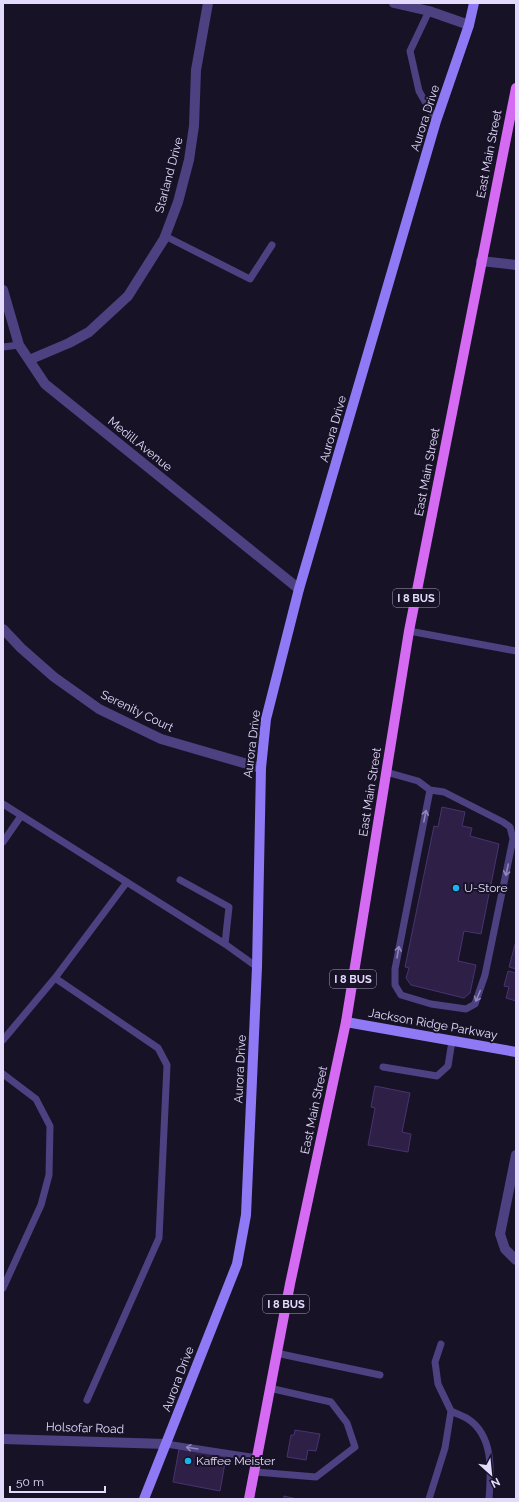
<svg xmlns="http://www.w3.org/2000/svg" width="519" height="1502" viewBox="0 0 519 1502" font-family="Raleway,sans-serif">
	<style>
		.building { fill: #2d1f46; stroke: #483370 }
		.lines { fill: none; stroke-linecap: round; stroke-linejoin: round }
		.lane { stroke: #4d4181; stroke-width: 7 }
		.street { stroke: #4d4181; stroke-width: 10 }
		.secondary { stroke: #8f79f4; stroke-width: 10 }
		.primary { stroke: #d56af3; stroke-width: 10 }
		.oneway { stroke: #9086b8 }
		.poi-dot { fill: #16b6ec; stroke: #181226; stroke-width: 1.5 }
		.labels { text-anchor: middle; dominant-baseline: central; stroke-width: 4; stroke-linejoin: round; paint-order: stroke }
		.shield { fill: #181226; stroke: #a69ebc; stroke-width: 1 }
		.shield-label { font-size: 11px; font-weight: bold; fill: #e3dafc }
		.street-label { font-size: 12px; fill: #e3dafc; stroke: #181226 }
		.poi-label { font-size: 12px; fill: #e3dafc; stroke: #181226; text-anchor: start }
	</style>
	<rect width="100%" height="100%" fill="#181226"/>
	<path class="building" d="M442,807l23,5 -3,14 10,2 -2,8 29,8 -18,90 -17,-3 -6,30 18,4 -6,28 -6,5 -53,-13 -5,-7 3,-10 -4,-1 29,-141 4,1z
		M516,941v28l-7,-2z
		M508,971l8,2v28l-10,-3 3,-11 -5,-1z
		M375,1086l35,7 -8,39 9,2 -3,18 -40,-7 7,-37 -4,-1z
		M295,1430l25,4 -4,17 -8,-1 -2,10 -19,-3 4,-22h3z
		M179,1449l47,8 -6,34 -47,-9z
		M284,1496l13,3h-13z"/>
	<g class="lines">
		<path class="lane" d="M429,11l-19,40 9,40 17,30
			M165,236l85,43 22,-34
			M3,347l16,-2
			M409,631l107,20
			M386,772l32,9 12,9 14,2 59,30 7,5 3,12 -28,136 -10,29 -9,5 -35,-5 -30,-9 -6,-10v-16l35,-179
			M3,804l222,140 32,23
			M3,842l18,-26
			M180,880l49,27 -4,37
			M55,978l103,70 9,17 -8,173 -72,162
			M3,1040l52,-62 72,-96
			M383,1067l54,9 11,-10 4,-25
			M3,1074l33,25 14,27 -1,49 -8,30 -38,83
			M276,1353l104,22
			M451,1411c6,3 12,5 17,8 26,17 23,53 21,80
			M166,1444l92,14
			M256,1472l60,5 39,-30 -8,-24 -16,-21 -62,-14
			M429,1499l16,-51 6,-37 -13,-27 -3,-22 6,-18"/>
		<path class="street" d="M394,3l35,8 40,14
			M481,261l35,4
			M3,290l16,55 26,39 254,205
			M29,360l40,-17 20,-11 39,-36 36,-57 14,-37 11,-42 5,-34 2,-56 12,-67
			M3,629l18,19 33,29 45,32 62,30 100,29
			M516,1155l-16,79 5,15 11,11
			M3,1439l163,5"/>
		<path class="secondary" d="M346,1022l170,30
			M144,1499l93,-235 9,-49 11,-248 4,-199 5,-49 33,-130 137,-468 33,-96 5,-22"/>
		<path class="primary" d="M249,1499l41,-215 56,-262 63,-391 107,-543"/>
	</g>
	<defs><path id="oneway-shaft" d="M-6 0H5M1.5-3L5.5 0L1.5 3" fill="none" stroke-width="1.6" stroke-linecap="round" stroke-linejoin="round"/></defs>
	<g class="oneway">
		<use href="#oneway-shaft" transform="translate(425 816) rotate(-79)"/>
		<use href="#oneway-shaft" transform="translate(507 870) rotate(102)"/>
		<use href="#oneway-shaft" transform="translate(398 952) rotate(-80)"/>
		<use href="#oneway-shaft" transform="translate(478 996) rotate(113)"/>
		<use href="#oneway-shaft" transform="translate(192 1448) rotate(-171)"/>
	</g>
	<g class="poi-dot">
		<circle cx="456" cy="888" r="4"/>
		<circle cx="188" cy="1461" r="4"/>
	</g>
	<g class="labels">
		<g class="shield">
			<rect x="393" y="589" width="46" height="18" rx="3"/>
			<rect x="330" y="970" width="46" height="18" rx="3"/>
			<rect x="263" y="1295" width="46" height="18" rx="3"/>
		</g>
		<g class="shield-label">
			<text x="416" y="598">I 8 BUS</text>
			<text x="353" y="979">I 8 BUS</text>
			<text x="286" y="1304">I 8 BUS</text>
		</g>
		<g class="street-label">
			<text transform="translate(425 118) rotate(-72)">Aurora Drive</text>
			<text transform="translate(489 154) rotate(-79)">East Main Street</text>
			<text transform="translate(169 175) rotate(-75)">Starland Drive</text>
			<text transform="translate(333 429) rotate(-74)">Aurora Drive</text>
			<text transform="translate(140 444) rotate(39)">Medill Avenue</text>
			<text transform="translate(427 472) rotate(-79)">East Main Street</text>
			<text transform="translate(137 711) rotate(26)">Serenity Court</text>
			<text transform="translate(252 744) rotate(-83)">Aurora Drive</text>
			<text transform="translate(370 792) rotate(-81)">East Main Street</text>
			<text transform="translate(433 1024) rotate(10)">Jackson Ridge Parkway</text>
			<text transform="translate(240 1069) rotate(-87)">Aurora Drive</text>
			<text transform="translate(314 1110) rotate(-78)">East Main Street</text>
			<text transform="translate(178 1379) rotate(-69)">Aurora Drive</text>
			<text transform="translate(85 1428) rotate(2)">Holsofar Road</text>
		</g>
		<g class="poi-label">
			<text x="464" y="888">U-Store</text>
			<text x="196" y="1461">Kaffee Meister</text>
		</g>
	</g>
	<rect width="519" height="1502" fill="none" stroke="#e3dafc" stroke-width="8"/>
	<g transform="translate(491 1474) rotate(153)" stroke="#181226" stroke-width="3" paint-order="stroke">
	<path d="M0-3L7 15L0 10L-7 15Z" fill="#e3dafc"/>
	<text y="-6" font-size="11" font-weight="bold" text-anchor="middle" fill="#e3dafc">N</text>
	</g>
	<path d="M10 1486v6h95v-6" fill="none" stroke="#e3dafc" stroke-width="2"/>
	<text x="16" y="1486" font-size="12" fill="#e3dafc" stroke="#181226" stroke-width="3" paint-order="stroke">50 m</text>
</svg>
